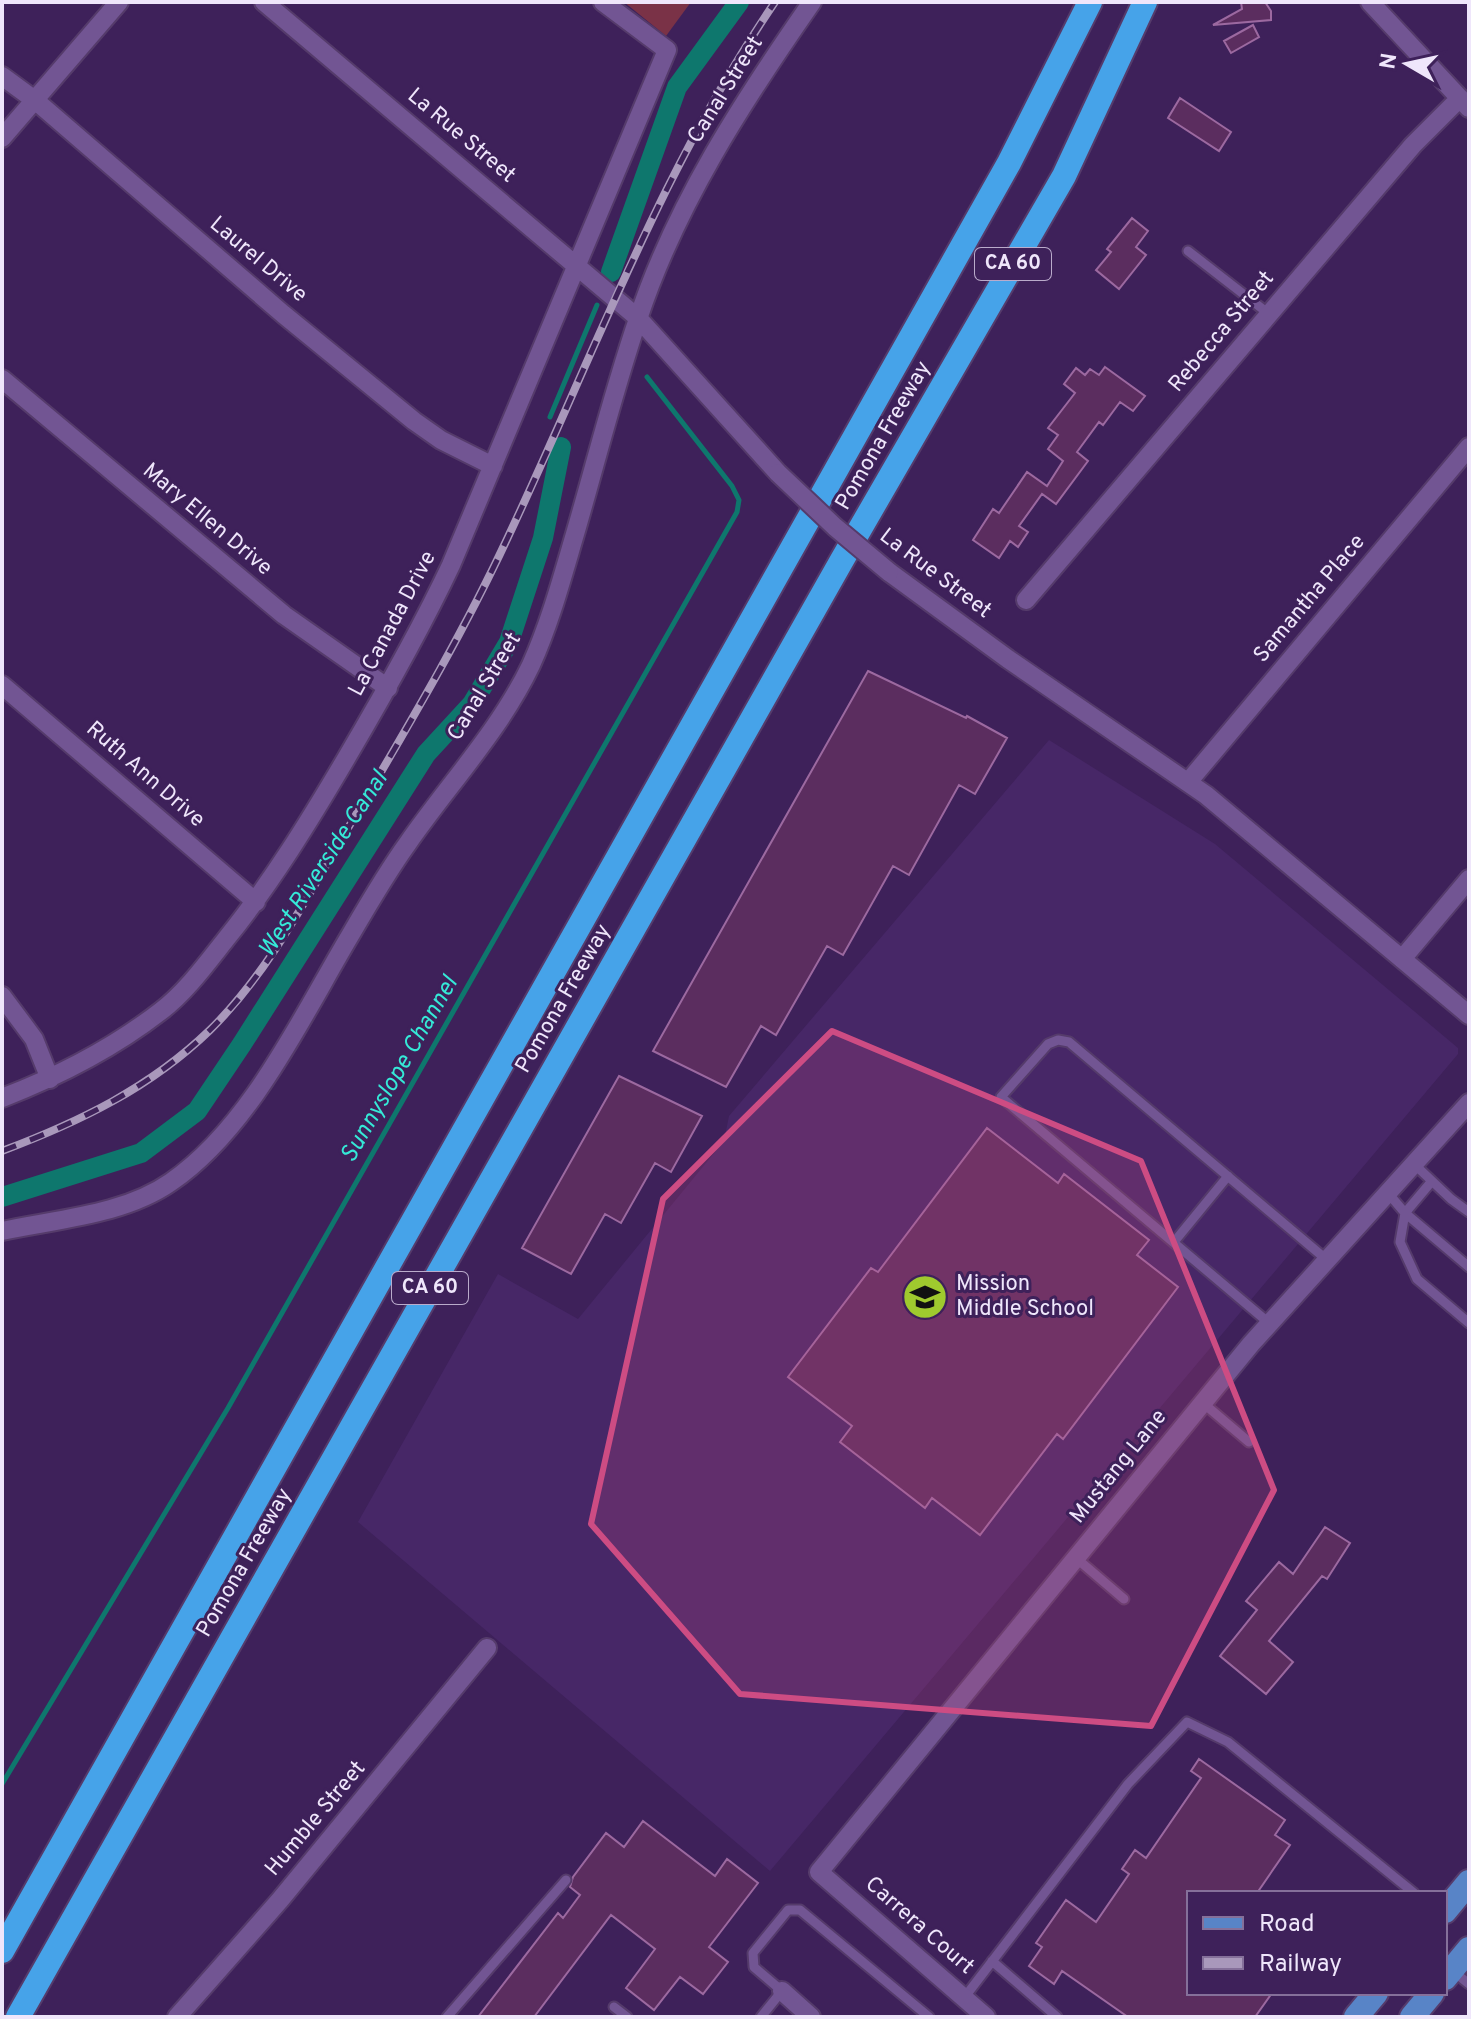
<svg xmlns="http://www.w3.org/2000/svg" width="1471" height="2019" viewBox="0 0 1471 2019" font-family="Overpass,sans-serif">
	<style>
		.built { fill: #472767 }
		.green { fill: #7a3247 }
		.lines { fill: none; stroke-linecap: round; stroke-linejoin: round }
		.stream { stroke: #0e776d; stroke-width: 5 }
		.canal { stroke: #0e776d; stroke-width: 20 }
		.building { fill: #5b2d5f; stroke: #9c69a0; stroke-width: 2 }
		.service-casing { stroke: #553b6b; stroke-width: 13 }
		.minor-casing { stroke: #553b6b; stroke-width: 22 }
		.primary-casing { stroke: #553b6b; stroke-width: 28 }
		.motorway-casing { stroke: #553b6b; stroke-width: 28 }
		.service { stroke: #725593; stroke-width: 9 }
		.minor { stroke: #725593; stroke-width: 18 }
		.primary { stroke: #5884c7; stroke-width: 24 }
		.motorway { stroke: #46a3e9; stroke-width: 24 }
		.rail-casing { stroke: #a998bb; stroke-width: 8 }
		.rail { stroke: #3e215a; stroke-width: 5; stroke-dasharray: 15; stroke-linecap: butt }
		.minor-bridge-casing { stroke: #553b6b; stroke-width: 22; stroke-linecap: butt }
		.minor-bridge { stroke: #725593; stroke-width: 18 }
		.marked { fill: #cd4c83; fill-opacity: 0.2; stroke: #cd4c83; stroke-width: 6; stroke-linejoin: round }
		.labels { text-anchor: middle; dominant-baseline: central; stroke-width: 6; stroke-linejoin: round; paint-order: stroke }
		.shield { fill: #3e215a; stroke: #baabcb; stroke-width: 2 }
		.shield-label { font-size: 20px; font-weight: bold; fill: #efe6fb }
		.street-label { font-size: 22px; fill: #efe6fb; stroke: #3e215a }
		.poi-label { font-size: 22px; fill: #efe6fb; stroke: #3e215a; text-anchor: start }
		.water-label { font-size: 24px; font-style: italic; fill: #35e9d7; stroke: #3e215a }
	</style>
	<rect width="100%" height="100%" fill="#3e215a"/>
	<path class="built" d="M1049,740l166,104 243,204v6l-688,817 -412,-349 140,-248 80,45 146,-178 5,-25z"/>
	<path class="green" d="M624,2h67l-25,34z"/>
	<g class="lines">
		<path class="stream" d="M550,417l47,-112
			M2,1784l226,-376 509,-896 2,-12 -7,-14 -85,-109"/>
		<path class="canal" d="M611,272l66,-185 62,-85
			M2,1197l139,-44 56,-42 45,-67 184,-290 46,-50 37,-62 34,-104 18,-91"/>
	</g>
	<path class="building" d="M1241,2h24l6,9v9l-58,5 29,-16z
		M1253,25l6,12 -28,16 -7,-12z
		M1180,98l51,34 -12,19 -51,-33z
		M1132,218l16,13 -12,16 10,8 -27,34 -23,-19 15,-18 -4,-3z
		M1105,367l40,29 -12,15 -13,-9 -17,23 -4,-3 -22,30 11,9 -32,43 -14,-10 -23,32 9,6 -10,15 -8,-6 -11,17 -26,-18 20,-31 6,4 28,-41 20,14 16,-25 -15,-12 10,-14 -10,-7 27,-35 -11,-9 12,-16 9,7 5,-6 9,6z
		M868,671l98,47 1,-2 40,22 -32,56 -16,-9 -50,90 -16,-9 -50,89 -16,-9 -51,89 -15,-9 -35,61 -73,-36z
		M619,1076l83,40 -31,56 -16,-9 -34,60 -16,-9 -34,60 -49,-26z
		M987,1128l71,55 6,-9 85,66 -12,15 41,32 -115,152 -6,-5 -77,101 -48,-37 -7,10 -85,-66 12,-16 -64,-49 83,-109 7,4z
		M1325,1527l25,16 -23,36 -5,-3 -53,65 24,21 -27,32 -46,-38 37,-46 -11,-9 33,-39 14,12z
		M1199,1759l86,61 -10,15 15,10 -33,48h-68v100h83l-17,24h-127l-66,-46 -8,13 -25,-18 13,-19 -6,-4 30,-43 30,22 33,-48 -7,-5 13,-19 11,8 55,-80 -10,-7z
		M643,1821l72,55 12,-17 31,24 -49,64 19,15 -25,32 -23,-17 -26,33 -28,-22 29,-39 -44,-34 -77,102h-56l80,-104 5,5 17,-23 -10,-8 3,-10 33,-44 18,14z"/>
	<g class="lines">
		<g class="service-casing">
			<path id="service" d="M1188,251l81,63
				M1414,1164l37,35 18,13
				M1432,1181l-27,32 64,54
				M1388,1193l17,20 -5,29 17,37 52,44
				M1174,1242l54,-66
				M1269,1323l-268,-226 47,-53 10,-4 11,2 258,218
				M1203,1403l46,39
				M1076,1558l48,41
				M992,1961l65,56
				M1454,1972l15,12
				M964,1998l164,-214 59,-62 41,20 186,151
				M614,2007l13,10
				M447,2017l119,-137
				M761,2017l21,-26 -28,-24 -1,-14 35,-43h12l129,107"/>
		</g>
		<g class="minor-casing">
			<path id="minor" d="M264,2l374,316 140,155
				M1370,2l99,106
				M2,76l34,25 247,213 131,107 27,19 52,26
				M2,138l117,-136
				M2,379l282,236 104,73
				M889,572l119,87 198,136 263,220
				M1026,600l387,-455 47,-47
				M2,685l254,217
				M1189,781l280,-334
				M1402,959l67,-80
				M2,996l32,43 16,40
				M2,1098c57,-22 110,-49 159,-87 25,-19 46,-48 65,-72 46,-57 84,-119 121,-182 37,-63 73,-126 104,-192l216,-515 -64,-48
				M2,1231c55,-12 122,-16 169,-49 80,-55 131,-166 180,-248 18,-31 36,-62 57,-91 41,-59 92,-113 123,-178 19,-42 31,-87 44,-131 21,-72 39,-145 63,-215 38,-115 105,-218 174,-317
				M782,1991l29,26
				M177,2017l103,-117 207,-252
				M986,2017l-167,-145 432,-528 218,-241"/>
		</g>
		<g class="primary-casing">
			<path id="primary" d="M1445,1911l24,-29
				M1445,1978l24,-29
				M1356,2017l20,-24
				M1412,2017l20,-24"/>
		</g>
		<g class="motorway-casing">
			<path id="motorway" d="M2,1951l1007,-1788 81,-161
				M18,2017l824,-1457 222,-384 81,-174"/>
		</g>
		<use href="#service" class="service"/>
		<use href="#minor" class="minor"/>
		<use href="#primary" class="primary"/>
		<use href="#motorway" class="motorway"/>
		<g class="rail-casing">
			<path id="rail" d="M2,1151c77,-29 148,-63 208,-121 61,-60 100,-139 144,-212 54,-92 109,-184 154,-281 85,-180 154,-370 267,-535"/>
		</g>
		<use href="#rail" class="rail"/>
		<g class="minor-bridge-casing">
			<path id="minor-bridge" d="M778,473l57,54 54,45"/>
		</g>
		<use href="#minor-bridge" class="minor-bridge"/>
	</g>
	<path class="marked" d="M832,1031l309,130 133,329 -123,236 -411,-32 -149,-170 72,-325z"/>
	<defs>
		<g id="school-disc" transform="scale(2.3)"><circle r="9.5" fill="#9fca2e" stroke="#3e215a"/><path d="M0-5L7-2L0 1L-7-2ZM-4 1L0 2.5L4 1V4Q0 6-4 4Z" fill="#111"/></g>
	</defs>
	<g fill-rule="evenodd">
		<use href="#school-disc" x="925" y="1297"/>
	</g>
	<g class="labels">
		<g class="shield">
			<rect x="975" y="248" width="76" height="32" rx="6"/>
			<rect x="392" y="1272" width="76" height="32" rx="6"/>
		</g>
		<g class="shield-label">
			<text x="1013" y="264">CA 60</text>
			<text x="430" y="1288">CA 60</text>
		</g>
		<g class="street-label">
			<text transform="translate(726 90) rotate(-58)">Canal Street</text>
			<text transform="translate(461 136) rotate(40)">La Rue Street</text>
			<text transform="translate(258 260) rotate(40)">Laurel Drive</text>
			<text transform="translate(1222 332) rotate(-50)">Rebecca Street</text>
			<text transform="translate(884 436) rotate(-60)">Pomona Freeway</text>
			<text transform="translate(207 520) rotate(40)">Mary Ellen Drive</text>
			<text transform="translate(935 574) rotate(37)">La Rue Street</text>
			<text transform="translate(1310 599) rotate(-50)">Samantha Place</text>
			<text transform="translate(393 624) rotate(-62)">La Canada Drive</text>
			<text transform="translate(485 687) rotate(-59)">Canal Street</text>
			<text transform="translate(145 775) rotate(41)">Ruth Ann Drive</text>
			<text transform="translate(564 999) rotate(-60)">Pomona Freeway</text>
			<text transform="translate(1119 1467) rotate(-51)">Mustang Lane</text>
			<text transform="translate(245 1563) rotate(-60)">Pomona Freeway</text>
			<text transform="translate(316 1819) rotate(-50)">Humble Street</text>
			<text transform="translate(919 1926) rotate(41)">Carrera Court</text>
		</g>
		<g class="poi-label">
			<text x="956" y="1284">Mission<tspan x="956" dy="25">Middle School</tspan></text>
		</g>
		<g class="water-label">
			<text transform="translate(324 865) rotate(-57)">West Riverside Canal</text>
			<text transform="translate(400 1070) rotate(-60)">Sunnyslope Channel</text>
		</g>
	</g>
	<rect width="1471" height="2019" fill="none" stroke="#efe6fb" stroke-width="8"/>
	<rect x="1187" y="1891" width="260" height="104" fill="#3e215a" stroke="#85709a" stroke-width="2"/>
	<rect x="1203" y="1917" width="40" height="12" fill="#5884c7" stroke="#85709a" stroke-width="2"/>
	<text x="1259" y="1931" font-size="24" fill="#efe6fb">Road</text>
	<rect x="1203" y="1957" width="40" height="12" fill="#a998bb" stroke="#85709a" stroke-width="2"/>
	<text x="1259" y="1971" font-size="24" fill="#efe6fb">Railway</text>
	<g transform="translate(1407 64) rotate(279)" stroke="#3e215a" stroke-width="6" paint-order="stroke">
	<path d="M0-6L14 30L0 20L-14 30Z" fill="#efe6fb"/>
	<text y="-12" font-size="22" font-weight="bold" text-anchor="middle" fill="#efe6fb">N</text>
	</g>
</svg>
